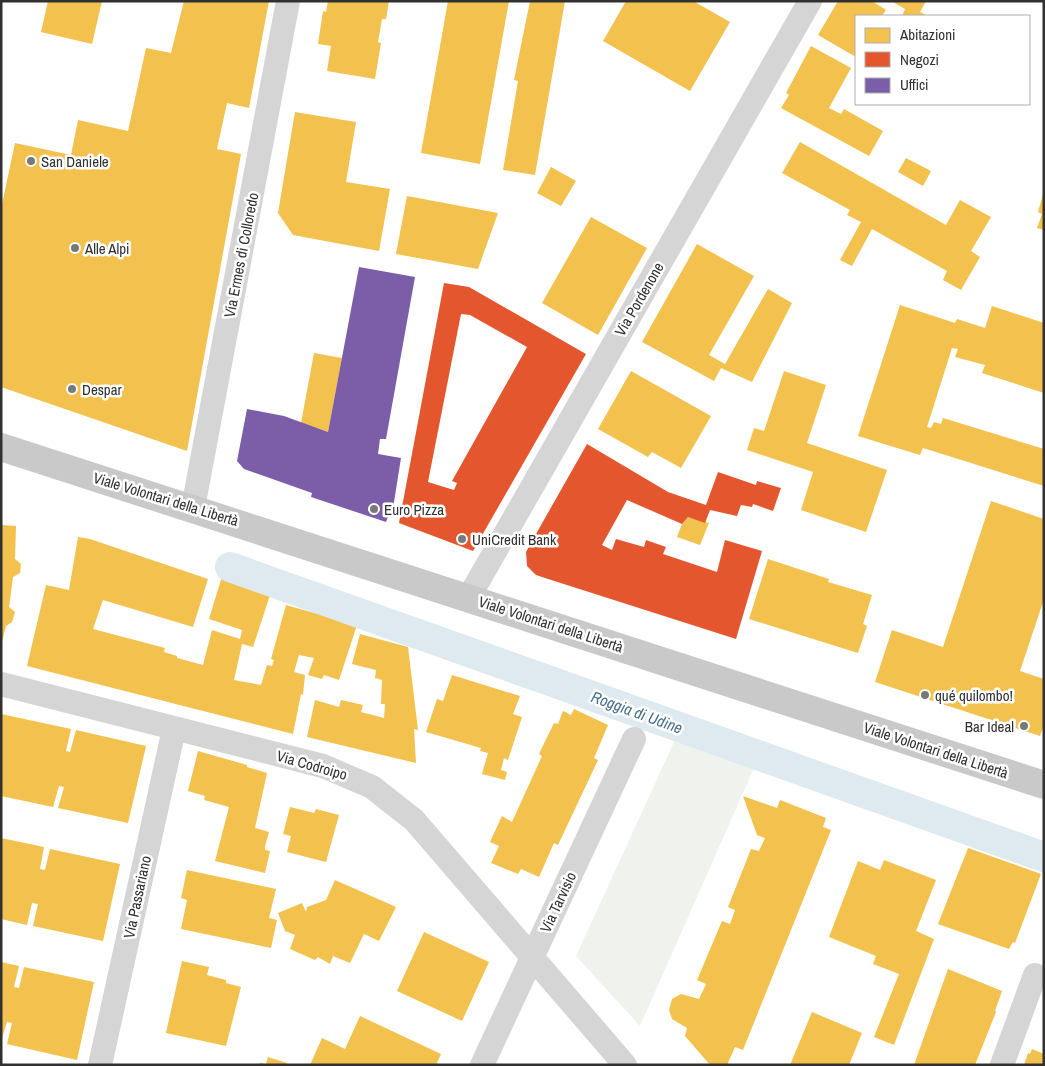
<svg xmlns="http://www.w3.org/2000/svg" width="1045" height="1066" viewBox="0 0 1045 1066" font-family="'Archivo Narrow',sans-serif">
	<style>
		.green { fill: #f0f3ed }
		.homes { fill: #f2c14e }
		.shops { fill: #e4572e; fill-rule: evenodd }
		.offices { fill: #7b5ea7 }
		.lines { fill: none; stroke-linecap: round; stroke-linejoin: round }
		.canal { stroke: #dee9f0; stroke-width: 30 }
		.minor { stroke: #d5d5d5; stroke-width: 24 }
		.primary { stroke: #c9c9c9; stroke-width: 28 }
		.poi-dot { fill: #797979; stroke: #fff; stroke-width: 2 }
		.labels { text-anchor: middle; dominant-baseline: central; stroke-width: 5; stroke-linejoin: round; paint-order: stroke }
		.poi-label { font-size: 15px; fill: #313131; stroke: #fff; text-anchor: start }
		.street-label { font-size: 15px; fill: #313131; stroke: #fff }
		.water-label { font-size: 16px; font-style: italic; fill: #47708c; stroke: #fff }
	</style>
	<rect width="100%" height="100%" fill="#fff"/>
	<path class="green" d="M675,740l79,28 -114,258 -64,-70z"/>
	<path class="homes" d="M48,1h54l-10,43 -51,-12z
		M184,1h85l-20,107 -22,-5 -10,46 24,5 -54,297 -186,-64v-178l14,-66 56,12 7,-35 50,11 18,-83 25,5z
		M328,1h61l-3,18h-4l-4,23 3,1 -6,36 -48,-8 4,-25 -13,-2 5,-33 3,1z
		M448,1h61l-29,163 -59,-11z
		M530,1h35l-30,174 -32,-5 15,-89 -4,-1z
		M626,1h67l37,21 -40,69 -87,-50z
		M838,1h34l14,9 -4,6h-26v41l-38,-22z
		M891,1h35l-6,11 8,4h-26l3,-7z
		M811,46l40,22 -22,40 12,6 3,-5 39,22 -14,25 -88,-48 8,-13 -3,-2z
		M295,112l61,10 -10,60 44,7 -11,62 -86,-16 -15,-22z
		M800,142l146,83 14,-25 31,17 -20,34 9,6 -19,33 -18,-10 4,-9 -75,-42 -20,37 -12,-6 21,-38 -14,-7 3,-5 -68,-37z
		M906,158l25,13 -8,15 -25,-14z
		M551,167l25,14 -15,25 -24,-13z
		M1043,194h1v36l-7,-2 5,-14 -4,-2z
		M407,196l91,17 -20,56 -82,-15z
		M591,217l56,31 -49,87 -56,-32z
		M697,244l57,32 -45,79 16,9 43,-75 24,14 -40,79 -31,-14 -7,13 -72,-39z
		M900,305l55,18 2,-4 28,9 7,-22 52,17v70l-62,-20 3,-8 -30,-8 3,-8 -6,-1 -25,79 4,1 3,-6 7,2 2,-6 101,31v37l-121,-38 -3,7 -62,-19z
		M314,353l28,5 -14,74 -27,-9z
		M631,371l80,45 -30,52 -29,-16 -4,5 -50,-28z
		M784,371l42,14 -19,58 80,27 -21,62 -65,-22 12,-38 -66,-22 7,-22 10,3z
		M991,501l53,18v80l-24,72 24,8v46l-4,11 -165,-54 17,-52 51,17z
		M688,517l21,6 -9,22 -23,-8 5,-13z
		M1,525l15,1 -1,33 6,5 -1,9 -7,4 -4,30 6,5 -3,10 -6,4 -4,16z
		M78,537l12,2 118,40 -15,48 -90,-27 -10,29 72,19 -1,4 13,4v2l26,7 9,-35 28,9 2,-9 -33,-11 14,-46 49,16 -19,58 -11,-3 -8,36 27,5 6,-20 5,1 2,-6 -3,-1 15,-54 39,11 3,-10 31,13 -20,61 -15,-5 -2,4 -14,-4 6,-17 -15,-3 -5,17 11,3 -2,20 -2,-1 -8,40 -266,-68 19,-81 23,5z
		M768,559l61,20 -1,3 44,13 -9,29 4,2 -9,27 -109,-34z
		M360,634l48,13 10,83 -4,-1 2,34 -109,-26 8,-37 24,7 2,-7 22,5 -2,7 23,6 1,-14h-4l1,-24 -7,-2 1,-8 -24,-6z
		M452,675l68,21 -7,18 9,3 -14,43 -4,-2 -3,12 6,2 -2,8 -23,-6 6,-21 -8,-2 1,-3 -55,-16 11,-33 6,2z
		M574,709l34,16 -14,33 4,2 -40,85 -4,-2 -15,34 -18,-8 -3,5 -27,-11 8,-17 -9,-4 12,-26 10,6 30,-66 -3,-2 15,-31 4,1 5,-13 8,4z
		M1,714l70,15 -5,22 4,1 6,-22 70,16 -18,77 -70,-15 6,-21 -5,-1 -6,21 -52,-11z
		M198,751l49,14v2l20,6 -12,55 14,4 -4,14v4l5,1 -5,22 -50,-12 14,-54 -25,-7 1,-4 -17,-5z
		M743,796l34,12 3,-8 46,18 -3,9 8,3 -88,220 -8,-3 -8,18h-17l-25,-29 2,-8 -15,-9 -3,-9 3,-11 9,-5 18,5 7,-15 -9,-4 25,-59 8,3 5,-14 -7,-3 23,-58 8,2 6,-13 -8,-3z
		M290,807l24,6 2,-4 23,6 -13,47 -39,-10 4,-16 -8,-2z
		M1,838l43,9 -4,22 5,1 5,-21 70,15 -17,77 -70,-15 5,-22 -6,-1 -5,22 -26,-6z
		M968,848l73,26 -26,69 -2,-1 -4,7 -71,-25z
		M884,860l52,20 -20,51 18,8 -40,106 -20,-8 25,-63 -26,-10 3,-8 -47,-19 29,-76 22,9z
		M187,870l89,19 -7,29 8,2 -6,28 -90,-19 6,-29 -6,-2z
		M335,880l61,27 -17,34 -15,-7 -14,29 -17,-7 -3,8 -12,-7 -3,3 -25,-11 5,-14 -10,-4 -7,-18 24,-10 4,9 1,-5 19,-7z
		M424,932l65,30 -27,59 -65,-30z
		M182,961l27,6 -2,8 19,5v3l15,4 -15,59 -60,-13z
		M1,962l18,4 -5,21 5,1 5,-21 70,15 -17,78 -70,-16 5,-21 -5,-1 -6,19z
		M948,969l54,22 -7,20 1,1 -21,53h-61z
		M812,1012l50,21 -13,32h-59z
		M360,1016l81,38 -5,11h-126l12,-27 23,11z
		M1032,1049l12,5v11h-20l4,-12 2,1z
		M268,1057l19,6 -1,2h-26v-2l6,1z"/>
	<path class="shops" d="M444,283l25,4 117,67 -113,197 -74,-28zM461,314l9,1 57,32 -75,134 5,2 -3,7 -26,-8z
		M587,444l81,48 38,13 12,-33 38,13 1,-4 24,7 -8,23 -20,-7 -1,3 -11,-2 -4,11 -27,-6 -5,13 -17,-6 -6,7 -55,-24 -25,45 10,5 4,-11 28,8 2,-7 20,7 -3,7 54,18 8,-32 37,11 -26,88 -191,-61 -9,-3 -9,-9 -1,-14 6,-11z"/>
	<path class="offices" d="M359,267l56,10 -29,162h-6l-2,15 23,4 -7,44 -8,20 -75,-25 1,-4 -68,-24 -7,-8 10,-52 37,7 44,16z"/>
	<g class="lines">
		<path class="canal" d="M230,567l814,290"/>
		<path class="minor" d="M193,508l95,-507
			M469,597l341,-596
			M1,684l322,82 49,21 42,33 211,245
			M100,1065l74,-336
			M482,1065l152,-326
			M1002,1065l33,-90"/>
		<path class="primary" d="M1,447l1043,338"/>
	</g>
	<g class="poi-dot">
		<circle cx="31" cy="161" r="5"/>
		<circle cx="75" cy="248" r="5"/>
		<circle cx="72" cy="389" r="5"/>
		<circle cx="374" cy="509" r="5"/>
		<circle cx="462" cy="539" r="5"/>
		<circle cx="925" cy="695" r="5"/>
		<circle cx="1024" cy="726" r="5"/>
	</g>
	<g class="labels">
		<g class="poi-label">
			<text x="41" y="161">San Daniele</text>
			<text x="85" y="248">Alle Alpi</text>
			<text x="82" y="389">Despar</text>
			<text x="384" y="509">Euro Pizza</text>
			<text x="472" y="539">UniCredit Bank</text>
			<text x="935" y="695">qué quilombo!</text>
			<text x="1014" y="726" text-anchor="end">Bar Ideal</text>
		</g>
		<g class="street-label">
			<text transform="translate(241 255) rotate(-79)">Via Ermes di Colloredo</text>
			<text transform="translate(639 299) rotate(-60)">Via Pordenone</text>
			<text transform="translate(166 499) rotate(17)">Viale Volontari della Libertà</text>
			<text transform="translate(551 624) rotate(18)">Viale Volontari della Libertà</text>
			<text transform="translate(936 750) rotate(18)">Viale Volontari della Libertà</text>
			<text transform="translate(312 765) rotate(16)">Via Codroipo</text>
			<text transform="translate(137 897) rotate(-78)">Via Passariano</text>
			<text transform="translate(558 902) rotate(-65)">Via Tarvisio</text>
		</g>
		<g class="water-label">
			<text transform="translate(637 712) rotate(20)">Roggia di Udine</text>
		</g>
	</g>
	<rect width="1045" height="1066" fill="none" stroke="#313131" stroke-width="5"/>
	<rect x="855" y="15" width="175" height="90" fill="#ffffff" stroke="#adadad"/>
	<rect x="865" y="28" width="25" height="15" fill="#f2c14e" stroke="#adadad"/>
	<text x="900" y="40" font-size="15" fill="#313131">Abitazioni</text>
	<rect x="865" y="52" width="25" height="15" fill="#e4572e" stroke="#adadad"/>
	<text x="900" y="65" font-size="15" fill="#313131">Negozi</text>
	<rect x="865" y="78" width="25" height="15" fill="#7b5ea7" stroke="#adadad"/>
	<text x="900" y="90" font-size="15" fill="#313131">Uffici</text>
</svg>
